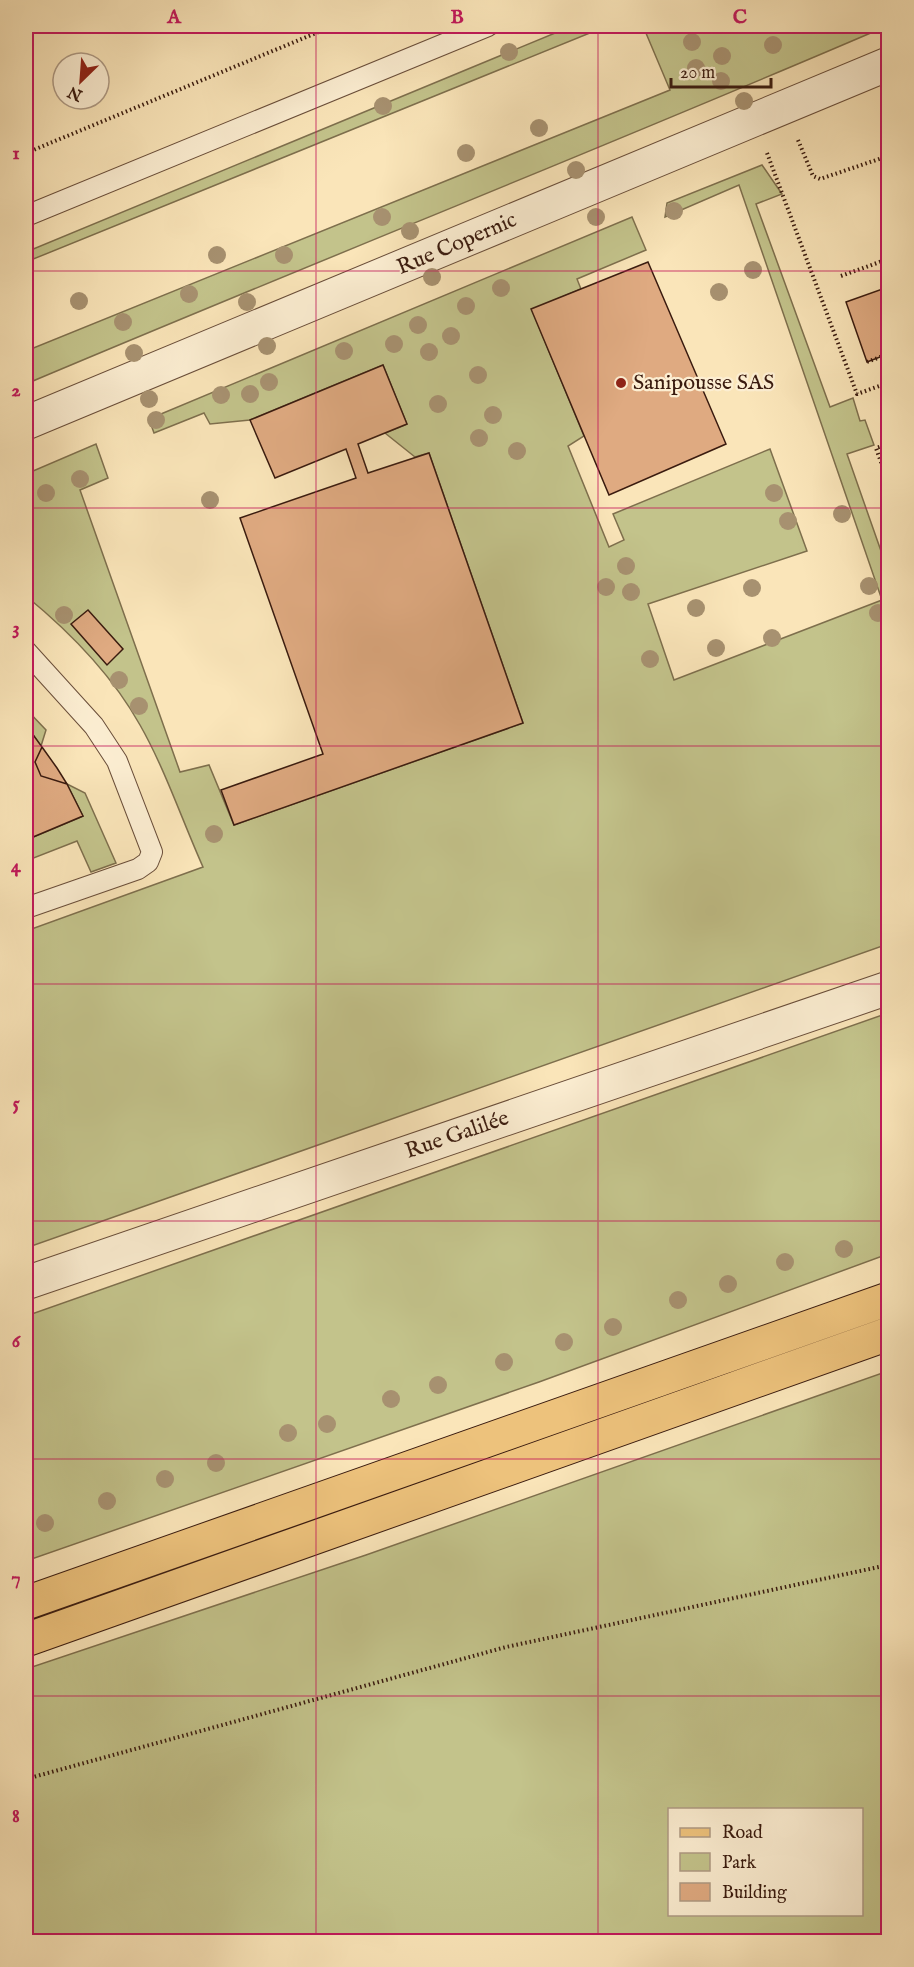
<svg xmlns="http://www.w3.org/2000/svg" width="914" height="1967" viewBox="0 0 914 1967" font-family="'IM FELL English',serif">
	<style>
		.green { fill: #c3c38b; stroke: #7e6f4d; stroke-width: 1.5; fill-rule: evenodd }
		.building { fill: #dfaa81; stroke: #3a1b0f; stroke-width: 1.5 }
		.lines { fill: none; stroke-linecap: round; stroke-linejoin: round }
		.service-casing { stroke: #6a4e3a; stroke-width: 22 }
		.minor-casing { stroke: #6a4e3a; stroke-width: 35 }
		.primary-casing { stroke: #3a1b0f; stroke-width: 35 }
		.path { stroke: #3a1b0f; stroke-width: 4; stroke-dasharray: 1.5 3; stroke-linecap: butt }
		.service { stroke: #fceed2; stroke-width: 20 }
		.minor { stroke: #fceed2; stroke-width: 33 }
		.primary { stroke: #edc27c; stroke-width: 33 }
		.tree { fill: #a79170 }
		.grid { fill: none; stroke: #c2185b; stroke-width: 1.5; stroke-opacity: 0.55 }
		.poi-dot { fill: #8f2418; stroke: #fceed2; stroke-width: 2 }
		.labels { text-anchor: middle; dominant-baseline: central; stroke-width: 4.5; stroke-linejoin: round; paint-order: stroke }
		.street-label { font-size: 22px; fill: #3a1b0f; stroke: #fceed2 }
		.poi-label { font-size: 22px; fill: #3a1b0f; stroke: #fceed2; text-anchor: start }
		.neatline { fill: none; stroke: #c2185b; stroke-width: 2 }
		.grid-label { font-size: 20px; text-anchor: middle; font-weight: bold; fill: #c2185b }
	</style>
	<rect width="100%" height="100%" fill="#fae5b9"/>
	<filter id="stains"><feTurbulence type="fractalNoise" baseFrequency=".00333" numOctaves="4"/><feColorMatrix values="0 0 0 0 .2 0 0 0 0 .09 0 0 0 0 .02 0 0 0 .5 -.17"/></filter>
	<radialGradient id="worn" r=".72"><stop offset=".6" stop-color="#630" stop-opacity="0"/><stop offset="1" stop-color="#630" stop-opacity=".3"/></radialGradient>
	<path class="green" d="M572,26h35l-581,236v-10z
		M643,26h244c-286,123 -575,237 -861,358v-33l644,-261z
		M762,165l20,29 -26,10 74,203 23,-9 7,23 5,-1 9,25 -27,9 41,117v373l-862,304v-317l177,-64c-21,-47 -38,-98 -63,-142 -28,-50 -70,-93 -114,-129v-122l70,-30 12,34 -28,12 100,282 29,-7 25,60 289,-102 -94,-270 -14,4 -30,-24 22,-9 -24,-59 -133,55 -40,4 -6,-11 -50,20 -5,-14 483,-202 14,33 -69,29 4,10 -49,21 52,126 -16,10 41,101 15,-7 -11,-26 157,-65 37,102 -159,53 26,76 208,-80 -143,-415 -74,32 2,-14z
		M26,709l20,21 -5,16 -15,-21z
		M67,784l18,9 31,70 -25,9 -14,-31 -51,20v-21l57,-24z
		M888,1013v241l-349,128 -513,179v-245z
		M888,1371v570h-862v-272l340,-114zM670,1810h192v104h-192z"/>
	<path class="building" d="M26,26h25l-25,10z
		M648,262l78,182 -117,51 -78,-186z
		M888,287v67l-21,8 -21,-60z
		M383,365l24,59 -49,20 10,29 61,-20 94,270 -289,102 -13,-35 102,-36 -83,-236 116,-40 -10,-29 -71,29 -25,-58z
		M88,610l35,39 -16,16 -36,-41z
		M26,725l16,22 -7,15 6,14 26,8 16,32 -57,24z
		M42,747l15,21 10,16 -26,-8 -6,-14z"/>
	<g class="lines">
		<g class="service-casing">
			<path id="service" d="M26,216l462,-190
				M26,651l68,75 23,35 35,91 -4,10 -10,7 -112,39"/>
		</g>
		<g class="minor-casing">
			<path id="minor" d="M26,423l862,-359
				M26,1283l862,-295"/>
		</g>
		<g class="primary-casing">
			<path id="primary" d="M26,1603l862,-304
				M26,1640l862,-306"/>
		</g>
		<path class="path" d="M798,140l15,36 7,3 68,-23
			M26,153l307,-127
			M767,153l90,241 31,-11
			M841,276l47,-17
			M867,362l21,-8
			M888,444l-12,4 12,34
			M26,1779l480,-132 382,-82"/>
		<use href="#service" class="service"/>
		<use href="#minor" class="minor"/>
		<use href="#primary" class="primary"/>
	</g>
	<g class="tree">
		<circle cx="692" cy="42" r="9"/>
		<circle cx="773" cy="45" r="9"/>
		<circle cx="509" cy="52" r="9"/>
		<circle cx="722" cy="56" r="9"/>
		<circle cx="696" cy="68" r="9"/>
		<circle cx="721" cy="81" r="9"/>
		<circle cx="744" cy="101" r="9"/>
		<circle cx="383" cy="106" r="9"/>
		<circle cx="539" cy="128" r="9"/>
		<circle cx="466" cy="153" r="9"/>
		<circle cx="576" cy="170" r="9"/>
		<circle cx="674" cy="211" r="9"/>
		<circle cx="382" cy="217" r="9"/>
		<circle cx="596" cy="217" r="9"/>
		<circle cx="410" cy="231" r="9"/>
		<circle cx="217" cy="255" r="9"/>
		<circle cx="284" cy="255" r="9"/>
		<circle cx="753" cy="270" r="9"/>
		<circle cx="432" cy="277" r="9"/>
		<circle cx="501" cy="288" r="9"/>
		<circle cx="719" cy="292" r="9"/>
		<circle cx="189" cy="294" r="9"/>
		<circle cx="79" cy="301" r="9"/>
		<circle cx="247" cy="302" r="9"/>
		<circle cx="466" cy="306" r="9"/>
		<circle cx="123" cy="322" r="9"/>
		<circle cx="418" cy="325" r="9"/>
		<circle cx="451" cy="336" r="9"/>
		<circle cx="394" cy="344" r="9"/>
		<circle cx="267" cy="346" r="9"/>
		<circle cx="344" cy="351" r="9"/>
		<circle cx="429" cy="352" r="9"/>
		<circle cx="134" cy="353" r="9"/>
		<circle cx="478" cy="375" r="9"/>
		<circle cx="269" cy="382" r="9"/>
		<circle cx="250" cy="394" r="9"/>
		<circle cx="221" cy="395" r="9"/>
		<circle cx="149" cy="399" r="9"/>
		<circle cx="438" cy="404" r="9"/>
		<circle cx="493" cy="415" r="9"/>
		<circle cx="156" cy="420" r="9"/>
		<circle cx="479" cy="438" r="9"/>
		<circle cx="517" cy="451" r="9"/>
		<circle cx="80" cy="479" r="9"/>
		<circle cx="46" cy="493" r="9"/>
		<circle cx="774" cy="493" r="9"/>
		<circle cx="210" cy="500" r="9"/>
		<circle cx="842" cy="514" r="9"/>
		<circle cx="788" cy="521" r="9"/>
		<circle cx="626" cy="566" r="9"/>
		<circle cx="869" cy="586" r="9"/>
		<circle cx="606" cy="587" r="9"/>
		<circle cx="752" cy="588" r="9"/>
		<circle cx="631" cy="592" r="9"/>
		<circle cx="696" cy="608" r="9"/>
		<circle cx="878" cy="613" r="9"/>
		<circle cx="64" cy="615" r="9"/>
		<circle cx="772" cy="638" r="9"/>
		<circle cx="716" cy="648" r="9"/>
		<circle cx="650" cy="659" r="9"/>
		<circle cx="119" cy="680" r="9"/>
		<circle cx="139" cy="706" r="9"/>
		<circle cx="214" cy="834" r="9"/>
		<circle cx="844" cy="1249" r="9"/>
		<circle cx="785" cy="1262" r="9"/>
		<circle cx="728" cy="1284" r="9"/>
		<circle cx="678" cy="1300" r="9"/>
		<circle cx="613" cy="1327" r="9"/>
		<circle cx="564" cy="1342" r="9"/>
		<circle cx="504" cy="1362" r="9"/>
		<circle cx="438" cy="1385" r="9"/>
		<circle cx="391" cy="1399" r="9"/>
		<circle cx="327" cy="1424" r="9"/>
		<circle cx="288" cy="1433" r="9"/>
		<circle cx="216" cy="1463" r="9"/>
		<circle cx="165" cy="1479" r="9"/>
		<circle cx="107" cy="1501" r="9"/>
		<circle cx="45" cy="1523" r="9"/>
	</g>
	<path class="grid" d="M316,26v1916M598,26v1916M26,271h862M26,508h862M26,746h862M26,984h862M26,1221h862M26,1459h862M26,1696h862"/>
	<circle class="poi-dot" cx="621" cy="383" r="6"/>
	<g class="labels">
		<g class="street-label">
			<text transform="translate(457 244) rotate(-23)">Rue Copernic</text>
			<text transform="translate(457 1135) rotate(-19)">Rue Galilée</text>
		</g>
		<g class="poi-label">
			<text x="633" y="383">Sanipousse SAS</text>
		</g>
	</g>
	<rect width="914" height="1967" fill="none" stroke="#fae5b9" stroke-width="66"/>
	<rect x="668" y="1808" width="195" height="108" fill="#fceed2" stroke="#ae9a84" stroke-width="1.5"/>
	<rect x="680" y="1828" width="30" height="9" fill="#edc27c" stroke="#ae9a84" stroke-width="1.5"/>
	<text x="722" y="1838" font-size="18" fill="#3a1b0f">Road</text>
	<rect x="680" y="1853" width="30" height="18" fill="#c3c38b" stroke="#ae9a84" stroke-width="1.5"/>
	<text x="722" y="1868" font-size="18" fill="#3a1b0f">Park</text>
	<rect x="680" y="1883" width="30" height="18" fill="#dfaa81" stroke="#ae9a84" stroke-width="1.5"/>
	<text x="722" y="1898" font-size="18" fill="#3a1b0f">Building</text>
	<g transform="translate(81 81) rotate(205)"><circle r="28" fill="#fceed2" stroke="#ae9a84" stroke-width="1.5"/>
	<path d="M0-4.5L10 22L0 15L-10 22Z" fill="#8f2418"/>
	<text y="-9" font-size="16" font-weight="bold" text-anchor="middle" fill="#3a1b0f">N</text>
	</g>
	<path d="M671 78v9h100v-9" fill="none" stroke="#3a1b0f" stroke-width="3"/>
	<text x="680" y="78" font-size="18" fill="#3a1b0f" stroke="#fceed2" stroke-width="4.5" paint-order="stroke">20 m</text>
	<rect x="33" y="33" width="848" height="1901" class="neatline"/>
	<g class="grid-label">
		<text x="174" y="23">A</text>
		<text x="457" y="23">B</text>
		<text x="740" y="23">C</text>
		<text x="16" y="159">1</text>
		<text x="16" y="396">2</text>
		<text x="16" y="634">3</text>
		<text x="16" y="872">4</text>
		<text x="16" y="1109">5</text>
		<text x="16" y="1347">6</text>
		<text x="16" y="1584">7</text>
		<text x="16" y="1822">8</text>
	</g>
	<rect width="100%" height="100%" filter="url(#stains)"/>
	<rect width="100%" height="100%" fill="url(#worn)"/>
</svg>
